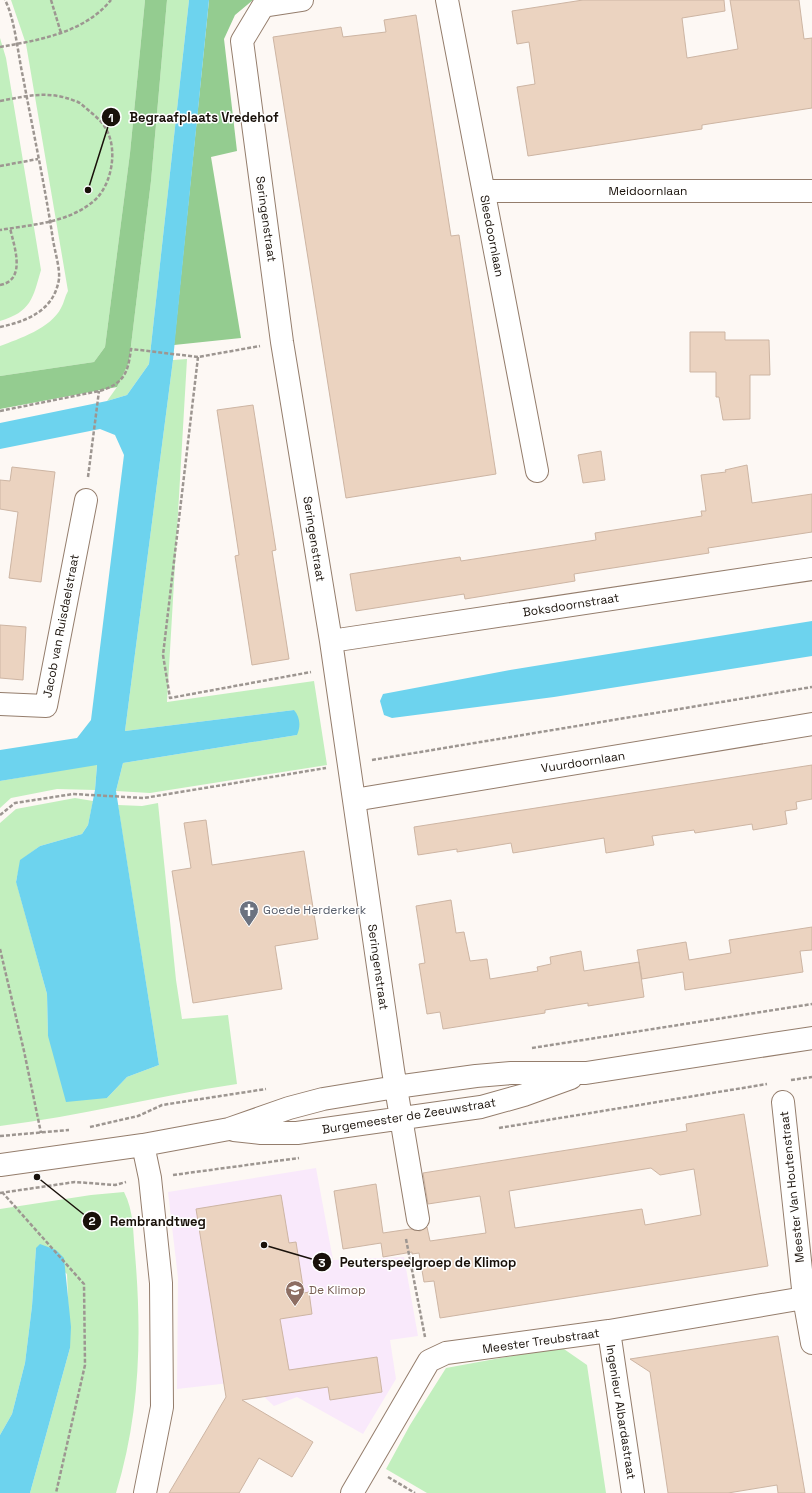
<svg xmlns="http://www.w3.org/2000/svg" width="812" height="1493" viewBox="0 0 812 1493" font-family="'Space Grotesk',sans-serif">
	<style>
		.education { fill: #f9e9fb }
		.green { fill: #c2efbe }
		.forest { fill: #94cc90 }
		.water { fill: #6dd3ee }
		.building { fill: #ebd3c0; stroke: #cdb5a3; fill-rule: evenodd }
		.lines { fill: none; stroke-linecap: round; stroke-linejoin: round }
		.minor-casing { stroke: #947d6c; stroke-width: 24 }
		.path { stroke: #9d9691; stroke-width: 2.5; stroke-dasharray: 4 2; stroke-linecap: butt }
		.minor { stroke: #fff; stroke-width: 22 }
		.labels { text-anchor: middle; dominant-baseline: central; stroke-width: 3; stroke-linejoin: round; paint-order: stroke }
		.street-label { font-size: 12px; fill: #19110a; stroke: #fff }
		.worship-label { font-size: 12px; fill: #5b616d; stroke: #fff; text-anchor: start }
		.education-label { font-size: 12px; fill: #785e54; stroke: #fff; text-anchor: start }
		.leader { fill: none; stroke: #19110a; stroke-width: 1.5 }
		.callout-dot { fill: #19110a; stroke: #fff; stroke-width: 1.5 }
		.mark-label { font-size: 12px; text-anchor: middle; font-weight: bold; fill: #fff }
		.callout-label { font-size: 13px; text-anchor: middle; font-weight: bold; fill: #19110a; stroke: #fff; stroke-width: 3; stroke-linejoin: round; paint-order: stroke }
	</style>
	<rect width="100%" height="100%" fill="#fdf8f4"/>
	<path class="education" d="M316,1168l17,92 71,-3 14,79 -28,4 6,39 -33,55 -66,-37 -23,9 -27,-25 -70,8 1,-111 -10,-86z"/>
	<path class="green" d="M11,0h134l-15,153 -25,194 -11,15 -94,14v-30c19,-7 51,-18 61,-38 3,-5 4,-12 7,-17l-42,-247z
		M167,0h22l-40,364 -22,31 -20,6 10,-14 12,-25 22,-181z
		M0,38l6,20 35,212c-8,28 -10,42 -41,51z
		M187,359l-20,343 147,-21 13,84 -177,28 -34,-2 7,-28 174,-28 -3,-25 -169,21 48,-371z
		M97,764l-2,26 -38,-1 -46,9 -11,10v-27z
		M75,798l18,3 -5,24 -6,9 -42,12 -19,14 -5,21 31,113 1,42 59,62 20,-21 32,-12 -41,-260 24,1 16,-3 18,177 6,39 46,-4 9,69c-80,12 -157,32 -237,42v-303l16,-14z
		M124,1192c10,19 9,41 11,62 7,82 5,160 -19,239h-86l40,-145 -3,-74 -31,-26 -4,58 -7,57 -13,51 -12,21v-226l91,-14z
		M561,1347l26,18 19,128h-179l-41,-24 24,-44 36,-57z"/>
	<path class="forest" d="M145,0h22l-16,181 -22,181 -12,25 -117,22v-33l94,-14 11,-15 25,-194z
		M209,0h44l-18,15 -11,24 13,112 -26,6 30,181 -67,7z"/>
	<path class="water" d="M189,0h20l-36,360 -48,371 169,-21c6,7 7,16 3,25l-174,28 -7,28 43,274 -32,12 -20,21 -41,4 -18,-66 -1,-42 -31,-112 4,-22 20,-14 42,-12 6,-9 7,-35 2,-25 -97,16v-31l77,-12 14,-18 33,-265 -9,-20 -15,-6 -100,20v-26l107,-22 20,-6 22,-31z
		M812,621v35l-258,41 -162,21 -8,-3 -4,-14 3,-7 127,-24z
		M40,1244l16,6 8,8 7,69 -1,21 -40,145h-30v-58l12,-21 13,-51 7,-57 4,-58z"/>
	<path class="building" d="M583,0h141l1,11 -43,7 5,40 51,-9 -8,-49h69l5,39 8,-1v70l-110,17v4l-174,27 -11,-69 18,-3 -6,-42 -12,2 -5,-33z
		M416,15l35,221 8,-1 37,239 -150,24 -73,-461 68,-10 2,10 43,-5 -2,-12z
		M690,332h35v8h44l1,35h-20v44l-27,1 -4,-23h-3v-25h-26z
		M253,405l23,145 -4,1 17,108 -37,6 -17,-109 4,-1 -22,-145z
		M601,451l4,29 -22,3 -5,-28z
		M747,465l5,38 60,-9v38l-104,16 1,5 -135,21 1,7 -110,18 -1,-5 -108,17 -6,-37 110,-17 1,4 135,-21 -1,-7 107,-17 -1,-5h5l-5,-36 25,-3 -1,-2z
		M12,467l43,5 -14,110 -32,-4 9,-66 -18,-3v-29l10,1z
		M0,625l26,2 -3,53 -23,-2z
		M812,765v34l-16,3 1,7 -12,2 2,13 -34,6 -1,-6 -57,9 -1,-3 -42,6 2,9 -48,8 -2,-15 -91,15 -2,-10 -54,9v-3l-39,6 -4,-28z
		M206,820l6,45 92,-14 14,88 -43,7 7,43 -89,14 -21,-132 19,-3 -7,-45z
		M451,900l5,33 8,-1 6,29 17,-2 3,20 48,-8 -1,-4 14,-3 -1,-7 31,-6 3,20 55,-9 5,35 -56,9v-3l-43,7v3l-102,16 -3,-17 -13,2 -8,-50 6,-1 -9,-57z
		M812,927v23l-12,1 3,21 -118,18 -2,-18 -41,7 -5,-29 49,-8 3,18 42,-7 -2,-13z
		M744,1114l24,152 -328,52 -6,-37 -10,1 -5,-29 -7,1v-2l-29,5 -2,-14 -38,6 -9,-58 42,-7 7,49 27,-4 10,2 7,-4 3,14 56,-8 -6,-37 -52,8 -5,-31 264,-42 -1,-7zM651,1168l9,7 34,-6 7,46 -56,10 -3,-16 -127,19 -6,-37z
		M281,1195l8,48 7,-1 8,51 5,-1 3,22 -32,5 9,51 88,-13 5,35 -52,8 -2,-13 -86,13 71,42 -21,35 -33,-19 -20,35h-70l57,-96 -30,-188z
		M778,1336l27,157h-27l-1,-8 -49,8h-60l-18,-121 -20,-13z"/>
	<g class="lines">
		<g class="minor-casing">
			<path id="minor" d="M302,0l-39,6 -21,35 40,301 49,299 62,429 25,149
				M447,0l90,471
				M484,191h328
				M331,641l481,-72
				M0,704l46,2 40,-206
				M354,800l458,-76
				M783,1102l21,196 8,45
				M234,1130l27,3h36l184,-26 43,-12 47,-17
				M143,1145l7,33 11,105 1,124 -17,86
				M0,1165l143,-20 86,-16 60,-21 34,-9 73,-12 80,-11 35,-3h75l226,-35
				M609,1331l24,162
				M352,1493l77,-132 17,-8 163,-22 195,-33"/>
		</g>
		<path class="path" d="M51,0l10,33
			M0,47c39,-7 84,-14 111,-47
			M0,101c27,-5 48,-11 75,0 5,1 8,5 12,8 7,6 15,12 19,20 13,22 5,61 -16,75 -25,19 -60,21 -90,26
			M0,166l38,-7
			M0,285c27,-5 14,-39 10,-57
			M0,327c27,-6 54,-16 59,-48 1,-11 -4,-27 -6,-39 -8,-54 -20,-109 -30,-163 -5,-22 -8,-58 -18,-77
			M198,357l-35,298 7,43 141,-26
			M0,411l99,-20c25,-7 29,-18 32,-42l67,8 62,-11
			M88,477l11,-86
			M372,760l440,-73
			M0,815l15,-12 58,-9 71,4 182,-30
			M0,949l24,102 17,82
			M532,1048l280,-44
			M791,1080l21,-3
			M90,1127l48,-11 24,-11 104,-16
			M499,1128l268,-44
			M0,1136l69,-6
			M173,1175l126,-17
			M2,1192l82,92 1,81 -29,128
			M0,1193l75,-11 40,3 11,-3
			M406,1239l19,98
			M388,1477l27,16"/>
		<use href="#minor" class="minor"/>
	</g>
	<defs>
		<g id="church-pin" transform="scale(1)"><path d="M0 17L-7.5 6A9.5 9.5 0 1 1 7.5 6Z" fill="#6b7280" stroke="#fff"/><path d="M-1.2-6h2.4v3.5h3.3v2.4h-3.3V6h-2.4V-.1h-3.3v-2.4h3.3Z" fill="#fff"/></g>
		<g id="school-pin" transform="scale(1)"><path d="M0 17L-7.5 6A9.5 9.5 0 1 1 7.5 6Z" fill="#8d6e63" stroke="#fff"/><path d="M0-5L7-2L0 1L-7-2ZM-4 1L0 2.5L4 1V4Q0 6-4 4Z" fill="#fff"/></g>
	</defs>
	<g fill-rule="evenodd">
		<use href="#church-pin" x="249" y="910"/>
		<use href="#school-pin" x="295" y="1290"/>
	</g>
	<g class="labels">
		<g class="street-label">
			<text x="648" y="191">Meidoornlaan</text>
			<text transform="translate(266 219) rotate(82)">Seringenstraat</text>
			<text transform="translate(492 236) rotate(79)">Sleedoornlaan</text>
			<text transform="translate(314 539) rotate(81)">Seringenstraat</text>
			<text transform="translate(571 605) rotate(-9)">Boksdoornstraat</text>
			<text transform="translate(61 626) rotate(-79)">Jacob van Ruisdaelstraat</text>
			<text transform="translate(583 762) rotate(-9)">Vuurdoornlaan</text>
			<text transform="translate(378 967) rotate(82)">Seringenstraat</text>
			<text transform="translate(409 1116) rotate(-9)">Burgemeester de Zeeuwstraat</text>
			<text transform="translate(792 1187) rotate(-96)">Meester Van Houtenstraat</text>
			<text transform="translate(541 1341) rotate(-8)">Meester Treubstraat</text>
			<text transform="translate(621 1412) rotate(81)">Ingenieur Albardastraat</text>
		</g>
		<g class="worship-label">
			<text x="263" y="910">Goede Herderkerk</text>
		</g>
		<g class="education-label">
			<text x="309" y="1290">De Klimop</text>
		</g>
	</g>
	<path class="leader" d="M88 190L111 117M37 1177L92 1221M264 1245L322 1262"/>
	<g class="callout-dot">
		<circle cx="88" cy="190" r="4"/>
		<circle cx="37" cy="1177" r="4"/>
		<circle cx="264" cy="1245" r="4"/>
		<circle cx="111" cy="117" r="10"/>
		<circle cx="92" cy="1221" r="10"/>
		<circle cx="322" cy="1262" r="10"/>
	</g>
	<g class="mark-label">
		<text x="111" y="122">1</text>
		<text x="92" y="1225">2</text>
		<text x="322" y="1267">3</text>
	</g>
	<g class="callout-label">
		<text x="204" y="122">Begraafplaats Vredehof</text>
		<text x="158" y="1226">Rembrandtweg</text>
		<text x="428" y="1267">Peuterspeelgroep de Klimop</text>
	</g>
</svg>
